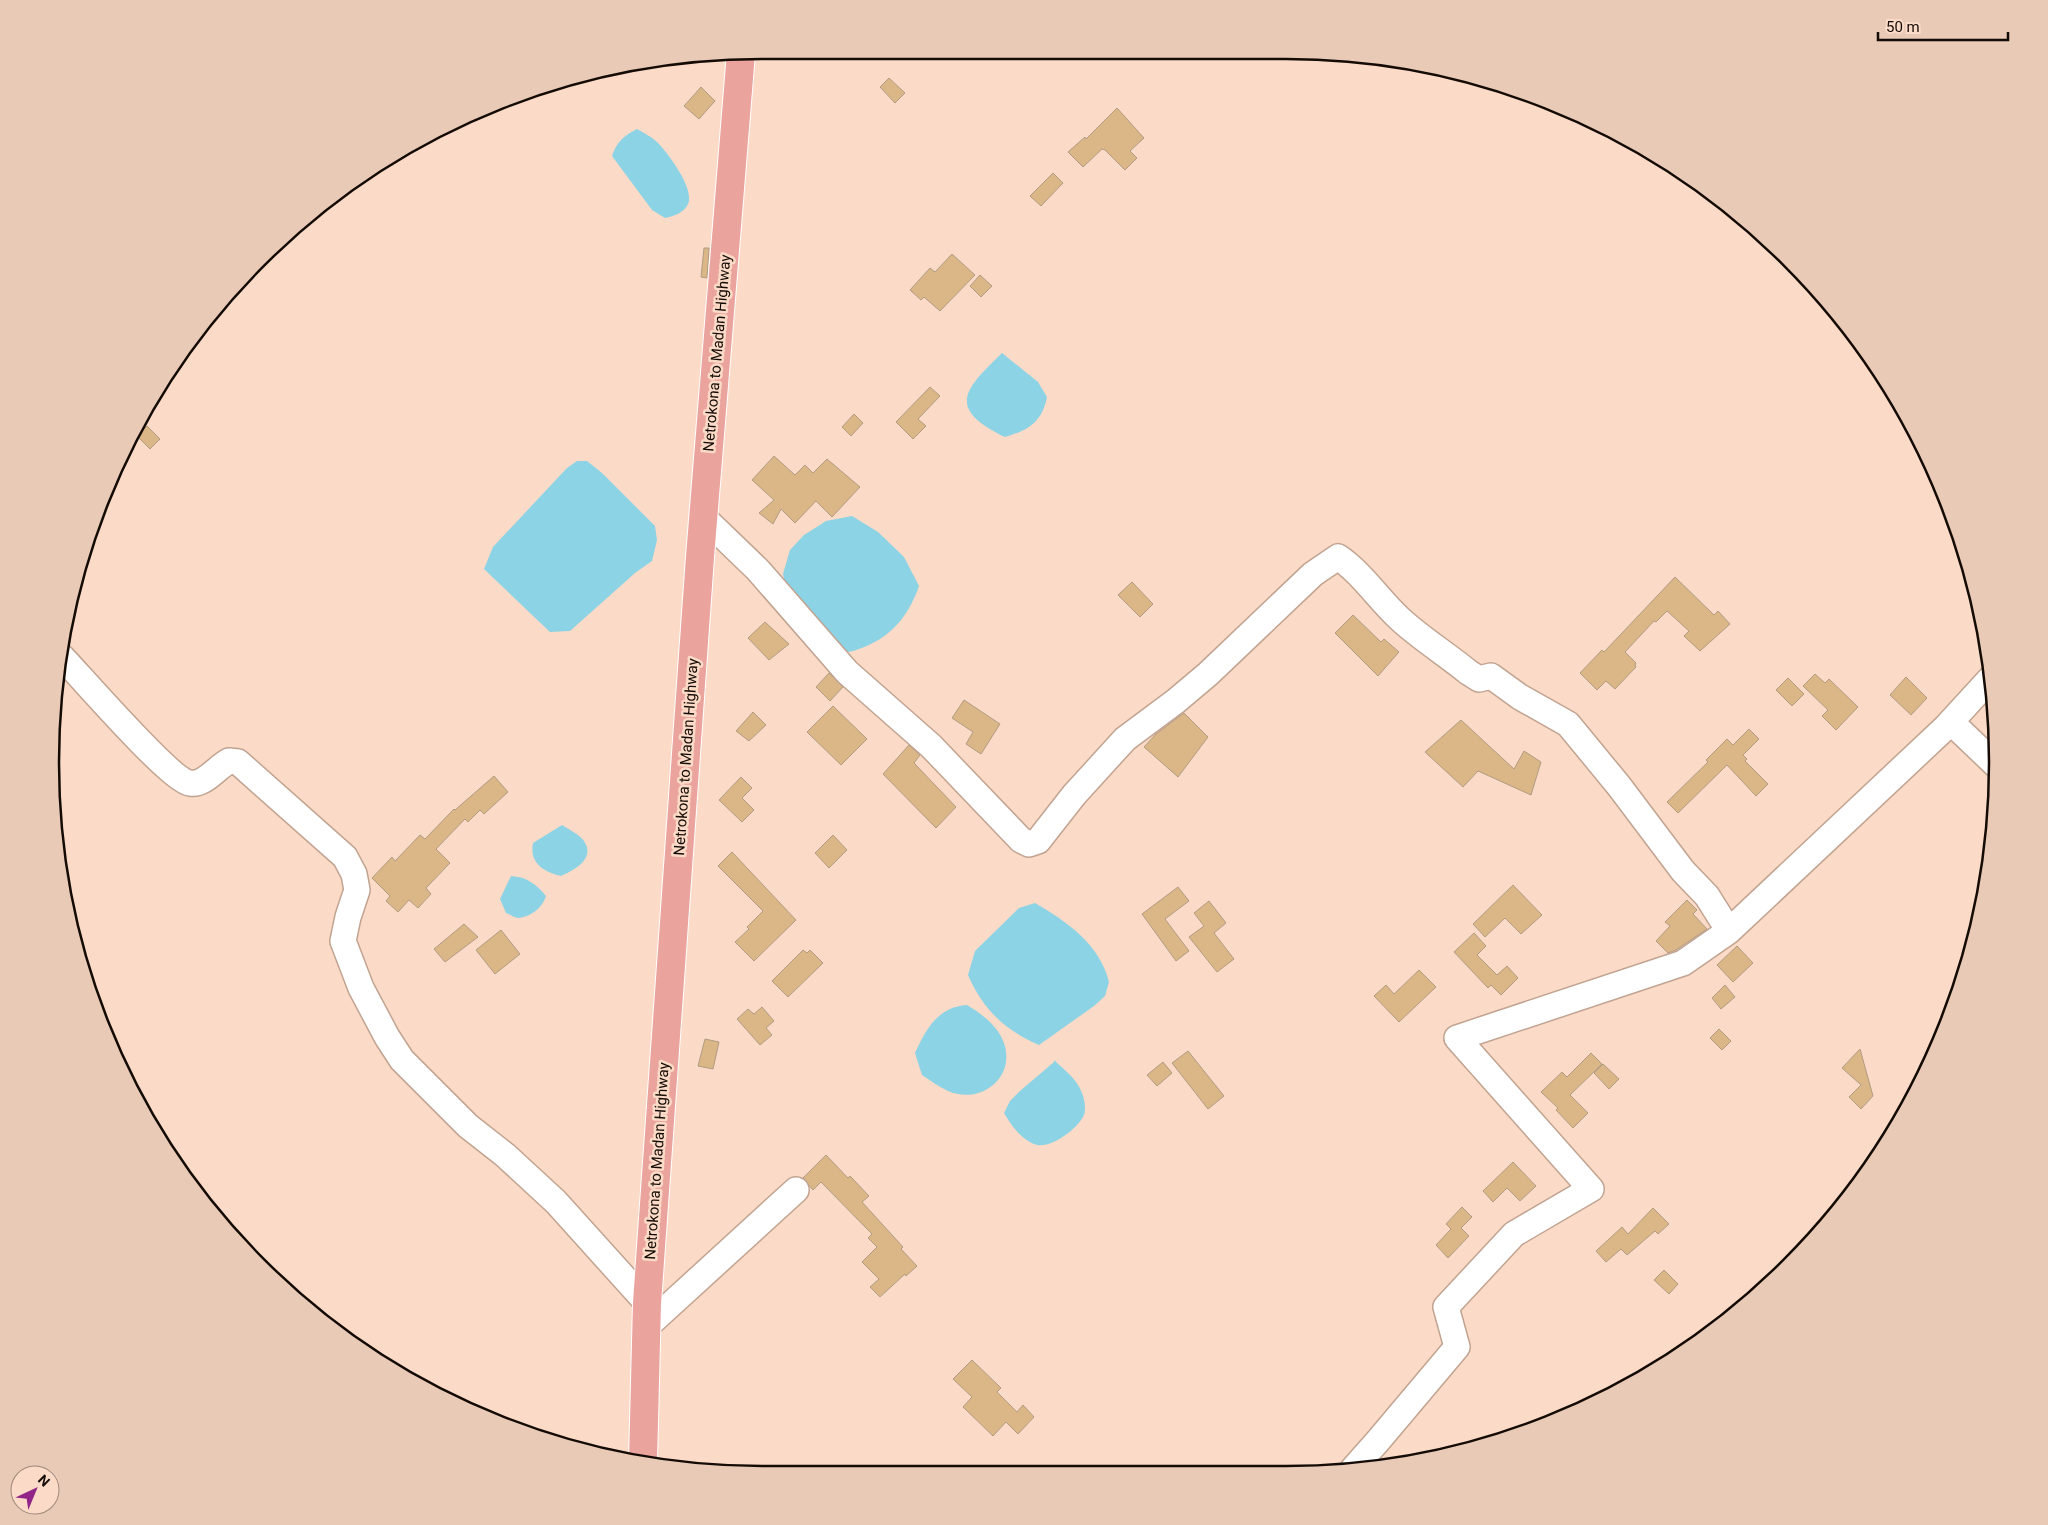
<svg xmlns="http://www.w3.org/2000/svg" width="2048" height="1525" viewBox="0 0 2048 1525" font-family="Roboto,sans-serif">
	<style>
		.water { fill: #8bd3e5 }
		.building { fill: #dbb686; stroke: #b19c82 }
		.lines { fill: none; stroke-linecap: round; stroke-linejoin: round }
		.minor-casing { stroke: #c1a391; stroke-width: 28 }
		.major-casing { stroke: #fff; stroke-width: 30 }
		.minor { stroke: #fff; stroke-width: 25 }
		.major { stroke: #eba39e; stroke-width: 28 }
		.labels { text-anchor: middle; dominant-baseline: central; stroke-width: 5; stroke-linejoin: round; paint-order: stroke }
		.street-label { font-size: 15px; fill: #150b05; stroke: #fbdbc7 }
		.rim { fill: none; stroke: #150b05; stroke-width: 2.5 }
	</style>
	<rect width="100%" height="100%" fill="#fbdbc7"/>
	<path class="water" d="M637,129c7,4 15,8 20,13 11,11 38,47 31,62 -4,9 -14,12 -23,14l-13,-8 -40,-54c5,-15 12,-20 25,-27z
		M1002,353l36,29 9,15c-5,25 -18,33 -42,40 -59,-29 -41,-47 -3,-84z
		M577,461h10l15,12 53,53 2,14 -5,21 -17,12 -65,58 -20,1 -66,-63 9,-22 74,-79z
		M852,516l26,16 26,25 15,29c-12,35 -34,57 -70,66l-17,-8 -45,-51 -4,-19 7,-24 14,-15 22,-14z
		M562,825c6,4 18,10 22,16 12,18 -10,29 -23,35 -17,-4 -32,-13 -28,-33z
		M511,876c16,1 25,8 35,20 -3,11 -15,21 -28,22 -3,0 -9,-4 -12,-5l-6,-14z
		M1035,903c31,18 65,41 74,79l-4,14 -11,10 -55,39c-35,-15 -56,-36 -71,-70l7,-24 44,-43z
		M967,1005c15,9 31,21 37,38 12,35 -24,62 -56,48 -9,-4 -18,-11 -26,-16l-7,-22c11,-24 23,-46 52,-48z
		M1054,1060c8,8 19,16 24,25 5,8 9,21 6,30 -6,14 -33,33 -47,30 -15,-4 -26,-20 -33,-32l6,-12 10,-10 34,-29z"/>
	<path class="building" d="M889,78l16,15 -10,10 -15,-16z
		M701,87l14,14 -16,18 -15,-13z
		M1117,108l27,30 -14,13 7,7 -12,12 -20,-20 -3,-1 -19,18 -15,-15 17,-15 1,2z
		M1053,173l10,10 -22,23 -11,-10z
		M704,248h5l-2,30 -6,-1z
		M952,254l23,21 -35,36 -16,-14 -3,3 -11,-10 20,-22 5,4z
		M980,275l12,11 -11,11 -11,-11z
		M930,387l10,9 -22,23 8,7 -13,13 -17,-17z
		M854,414l9,9 -12,13 -9,-9z
		M147,426l13,13 -10,10 -13,-13z
		M774,456l21,19 10,-10 8,8 14,-14 33,28 -28,30 -16,-16 -21,22 -14,-14 -8,15 -14,-11 15,-13 -22,-20z
		M1675,577l39,38 4,-4 12,13 -30,27 -16,-15 5,-5 -22,-20 -11,11 -2,-1 -29,31 11,11 -1,2 1,2 -21,22 -9,-8 -9,9 -17,-17 22,-23 2,2z
		M1132,582l21,22 -13,13 -22,-22z
		M1353,615l28,27 3,-3 15,13 -21,24 -43,-43z
		M765,622l24,22 -20,16 -21,-22z
		M829,673l14,14 -13,14 -14,-14z
		M1815,674l10,9 4,-4 29,28 -22,23 -14,-14 6,-6 -25,-24z
		M1906,677l21,21 -16,17 -21,-20z
		M1788,678l16,16 -12,12 -16,-16z
		M964,700l36,24 -19,30 -15,-10 7,-12 -21,-14z
		M833,706l34,33 -26,26 -34,-33z
		M753,712l13,13 -17,16 -13,-10z
		M1184,713l24,24 -30,40 -34,-30 12,-13z
		M1461,720l53,49 10,-18 17,11 -10,33 -53,-24 -15,16 -38,-35z
		M1749,729l10,10 -16,16 4,4 -2,2 23,23 -12,12 -29,-31 -49,48 -11,-11 41,-40 -2,-2 21,-21 6,6z
		M909,745l11,10 -6,8 42,44 -20,21 -53,-54z
		M494,776l14,16 -24,22 -4,-4 -12,12 -3,-3 -29,30 14,14 -24,25 5,6 -13,14 -9,-8 -11,12 -12,-11 4,-5 -18,-18 20,-21 3,4 25,-26 5,4 29,-30 1,1z
		M741,777l11,11 -10,10 12,12 -12,12 -23,-22z
		M833,835l14,15 -18,18 -14,-15z
		M732,852l64,68 -42,41 -19,-19 14,-13 -2,-2 16,-16 -45,-45z
		M1513,885l29,30 -21,19 -16,-16 -20,19 -12,-13z
		M1178,887l11,14 -24,18 24,32 -13,10 -34,-47z
		M1687,900l10,10 -4,4 14,15 -31,21 -8,3 -12,-12 14,-15 -5,-4z
		M1209,901l17,22 -12,10 20,26 -17,13 -28,-35 15,-11 -10,-13z
		M464,924l14,13 -33,25 -11,-13z
		M501,930l19,24 -25,20 -19,-24z
		M1474,933l12,13 -9,9 20,20 10,-9 11,12 -17,17 -10,-10 -3,3 -34,-36z
		M1737,946l16,17 -20,19 -16,-17z
		M803,950l4,3 3,-3 13,13 -35,34 -16,-16z
		M1419,970l17,17 -37,35 -25,-26 12,-11 8,9z
		M1725,985l10,12 -14,12 -9,-11z
		M762,1007l12,14 -8,7 6,7 -12,10 -23,-26 11,-10 6,5z
		M1719,1029l12,12 -9,9 -12,-12z
		M705,1039l14,3 -6,27 -15,-3z
		M1860,1049l13,47 -12,13 -12,-12 12,-12 -19,-17z
		M1188,1051l36,45 -16,13 -36,-46z
		M1591,1053l11,11 -32,31 18,18 -15,15 -17,-18 2,-2 -17,-16 21,-20 5,5z
		M1163,1062l9,11 -15,13 -10,-11z
		M1603,1064l16,15 -10,10 -15,-16z
		M826,1155l22,23 2,-2 19,20 -7,6 41,45 -2,2 16,17 -11,10 -1,-2 -25,23 -10,-10 9,-8 -17,-17 15,-15 -9,-9 4,-4 -51,-52 -8,8 -10,-12z
		M1513,1162l23,24 -16,15 -13,-13 -14,14 -10,-11z
		M1462,1207l10,10 -11,11 8,8 -21,22 -12,-13 15,-16 -5,-5z
		M1653,1208l16,16 -11,10 -3,-3 -28,24 -6,-6 -15,13 -10,-11 26,-24 6,7z
		M1664,1270l14,14 -9,10 -15,-14z
		M972,1360l29,28 -4,4 20,20 6,-7 11,12 -16,17 -12,-12 -13,14 -30,-29 9,-10 -19,-18z"/>
	<g class="lines">
		<g class="minor-casing">
			<path id="minor" d="M703,517l55,53 89,102 84,74 90,94 8,4 9,-3 36,-46 51,-56 51,-38 32,-27 105,-100 25,-17c24,16 41,43 63,63 21,19 45,34 67,52l11,7 12,-3 29,21 48,27 51,62 64,85 24,25 22,35
				M62,657c19,20 108,123 128,126 14,3 27,-16 39,-22l9,1 107,95 9,17 3,16 -9,27 -5,24 18,47 26,49 15,23 66,66 37,29 51,47 91,101
				M1951,722l44,42
				M646,1327l150,-137
				M1353,1469l24,-27 80,-95 -11,-40 68,-73 77,-45 -134,-151 226,-75 46,-32 217,-204 44,-48"/>
		</g>
		<g class="major-casing">
			<path id="major" d="M643,1461l4,-158 53,-746 41,-504"/>
		</g>
		<use href="#minor" class="minor"/>
		<use href="#major" class="major"/>
	</g>
	<g class="labels">
		<g class="street-label">
			<text transform="translate(717 353) rotate(-85)">Netrokona to Madan Highway</text>
			<text transform="translate(686 757) rotate(-86)">Netrokona to Madan Highway</text>
			<text transform="translate(657 1161) rotate(-86)">Netrokona to Madan Highway</text>
		</g>
	</g>
	<path d="M0 0H2048V1525H0ZM762 59H1286A703 703 0 0 1 1989 762V763A703 703 0 0 1 1286 1466H762A703 703 0 0 1 59 763V762A703 703 0 0 1 762 59Z" fill="#e9cab7" fill-rule="evenodd"/>
	<path class="rim" d="M762 59H1286A703 703 0 0 1 1989 762V763A703 703 0 0 1 1286 1466H762A703 703 0 0 1 59 763V762A703 703 0 0 1 762 59Z"/>
	<g transform="translate(35 1490) rotate(44)"><circle r="24" fill="#fbdbc7" stroke="#9f8879"/>
	<path d="M0-4L9 19L0 12L-9 19Z" fill="#912588"/>
	<text y="-8" font-size="14" font-weight="bold" text-anchor="middle" fill="#150b05">N</text>
	</g>
	<path d="M1878 32v8h130v-8" fill="none" stroke="#150b05" stroke-width="2.5"/>
	<text x="1886" y="32" font-size="15" fill="#150b05" stroke="#fbdbc7" stroke-width="4" paint-order="stroke">50 m</text>
</svg>
